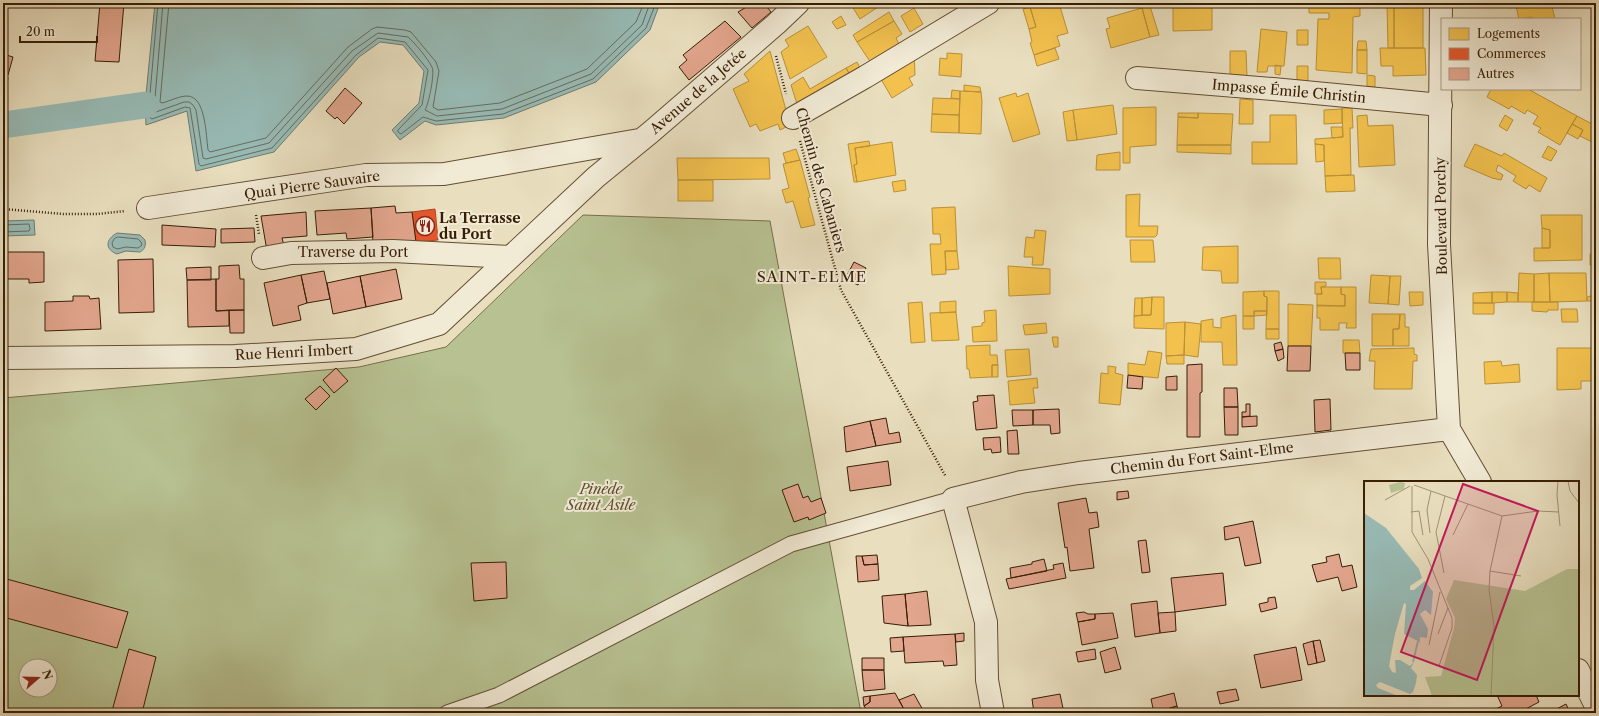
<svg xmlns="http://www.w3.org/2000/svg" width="1599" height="716" viewBox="0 0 1599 716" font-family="'Libre Caslon Text',serif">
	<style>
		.green { fill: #b7c191; stroke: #776f4a; fill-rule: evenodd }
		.water { fill: #98bcb7; stroke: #717c6f }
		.homes { fill: #f2c14e; stroke: #ba9038 }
		.shops { fill: #e4572e; stroke: #b04621 }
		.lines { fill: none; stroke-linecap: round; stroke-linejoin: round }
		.shore { stroke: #686c5e; stroke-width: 1 }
		.canal { stroke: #98bcb7; stroke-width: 27 }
		.building { fill: #e2a58d; stroke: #371d04 }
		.service-casing { stroke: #644e33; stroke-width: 17 }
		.minor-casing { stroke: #644e33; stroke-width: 24 }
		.path { stroke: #371d04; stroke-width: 2.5; stroke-dasharray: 1 2; stroke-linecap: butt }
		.service { stroke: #f1ead5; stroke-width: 15 }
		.minor { stroke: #f1ead5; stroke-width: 22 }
		.labels { text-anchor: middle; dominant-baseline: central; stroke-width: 4; stroke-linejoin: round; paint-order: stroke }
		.street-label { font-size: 14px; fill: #371d04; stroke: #f1ead5 }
		.poi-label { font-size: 14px; font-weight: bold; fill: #371d04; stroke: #f1ead5; text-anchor: start }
		.park-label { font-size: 14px; font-style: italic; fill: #5d4e2e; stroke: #f1ead5 }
		.neighbourhood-label { font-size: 15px; letter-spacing: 1px; fill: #371d04; stroke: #f1ead5 }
		.inset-river { fill: none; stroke: #98bcb7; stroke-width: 2 }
		.inset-road { fill: none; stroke: #a29174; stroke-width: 1 }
		.view { fill: #c2185b; fill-opacity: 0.15; stroke: #c2185b; stroke-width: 2 }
		.inset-edge { fill: none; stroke: #371d04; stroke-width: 2 }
	</style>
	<rect width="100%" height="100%" fill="#e9dfbf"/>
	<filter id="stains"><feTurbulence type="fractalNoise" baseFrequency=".005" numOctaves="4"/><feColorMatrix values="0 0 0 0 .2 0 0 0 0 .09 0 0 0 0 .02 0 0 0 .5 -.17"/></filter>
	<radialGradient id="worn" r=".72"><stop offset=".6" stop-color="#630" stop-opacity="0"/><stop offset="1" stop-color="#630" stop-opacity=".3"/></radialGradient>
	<path class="green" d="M583,215l187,6 91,492h-858v-315l356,-31 87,-20zM26,666h24v24h-24z"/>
	<path class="water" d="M155,3h505l-10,27 -54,52 -92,36 -68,7 -11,-4 -25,19 -8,-10 27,-27 5,-32 -21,-26 -23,-3 -21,15 -85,95 -78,19 -9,-60 -41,14 -1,-20z
		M34,220l1,15 -32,1v-15z
		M117,233l23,2 5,5c1,6 0,9 -5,12l-14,-1 -9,3c-13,-5 -11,-15 0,-21z"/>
	<path class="homes" d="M850,3h34l-24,16z
		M1041,3h18l9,30 -11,3 3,10 -26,9 -4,-12 2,-1 -3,-13 7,-2 -6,-20z
		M1083,3h12v1l-10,4z
		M1309,3h51v13l-7,1 -1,56 -36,-3 2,-51h11v-6h-20z
		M1387,3h7v45h-6z
		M1394,3l29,1v44h-29z
		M1508,3h23l-22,5z
		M1531,3h20l4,16h-23v-2l-13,2 -3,-13z
		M1173,4h39v26l-39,1z
		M1150,6l9,29 -9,2 -8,-29z
		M1030,7l6,20 -7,2 -6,-20z
		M914,8l9,16 -13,8 -9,-16z
		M1142,8l8,29 -39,11 -5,-19 4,-1 -3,-10z
		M889,12l5,9 -37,21 -4,-7z
		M841,16l5,9 -9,4 -5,-7z
		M894,21l8,13 -6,4 3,6 8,-5 -34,27 -16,-24z
		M808,26l19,31 -37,22 -9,-27 8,-6 -4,-6z
		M1261,29l26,3 -3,34h-16l-1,6h-10z
		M1297,30h11v15h-11z
		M1358,41h8l1,9h-10z
		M1055,48l4,11 -22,7 -3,-11z
		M1380,48h45l1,27 -33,1v-10h-12z
		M914,50l1,25 -6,3 4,7 -21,13 -14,-24z
		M1357,50h10v24l-10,-1z
		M770,51l20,74 -10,5 -2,-6 -18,7 -4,-7 -6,3 -17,-38 16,-8 -5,-7z
		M1230,51h16l1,25 -17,-2z
		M947,53l15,1 -1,23 -22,-2 1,-17 7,1z
		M857,62l5,10 -10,6 -6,-10z
		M1275,65l6,1 -1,9 -5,-1z
		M1297,66h11v15l-11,-1z
		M846,68l6,10 -53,32 -8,-25 12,-8 7,12z
		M1367,75l8,1v11l-8,-1z
		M964,85l16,2 1,5 -17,-1z
		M1491,89h37l49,27 -17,29 -22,-13 3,-4 -8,-4 5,-8 -11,-6 -2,4 -14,-8 -2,3 -22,-12z
		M952,90l8,1v8l-9,-1z
		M960,91l21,1 1,9 -1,33 -22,-1z
		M1016,93l1,4 11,-4 12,41 -27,8 -14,-44z
		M933,98l27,1 -1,16 -27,-1z
		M1240,99l13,1v24h-14z
		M1113,105l4,29 -40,6 -4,-30z
		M1156,107v38l-26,2v16h-7v-55z
		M1342,108h10l1,20h-3l1,47 -26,1 -1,-31 -9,-1v-5l28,-2z
		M1342,109v14l-18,1v-14z
		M1073,110l4,30 -10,1 -4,-29z
		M1178,113h20v5l-20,-1z
		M1198,113l35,1 -2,31h-54l1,-28 20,1z
		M932,114l27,1v18l-28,-1z
		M1270,115h26l1,49h-45v-22h18z
		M1367,115l1,11 25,-1 2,40 -36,2 -2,-51z
		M1505,115l8,5 -6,11 -8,-5z
		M1577,116l19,10v18l-16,-8 3,-6 -11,-6z
		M1572,124l11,6 -5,9 -11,-6z
		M1331,127h11l1,10 -11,1z
		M869,141l1,5 -15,2 2,16 -3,1 3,17h-3l-6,-38z
		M892,142l4,33 -39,7 -3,-17 3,-1 -2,-16z
		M1315,144l9,1v16l-8,1z
		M1475,144l27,12 2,-3 43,25 -7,14 -11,-7 -3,4 -13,-8 3,-5 -18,-11 -2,6 7,4 -2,5 -9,-2 -28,-12z
		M1177,145h54v9l-54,-2z
		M1548,146l9,5 -6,10 -9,-4z
		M796,149l4,11 -14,3 -3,-10z
		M1120,152v18h-24l1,-15z
		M677,158h92l1,21 -92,1z
		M800,160l10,37 -2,1 7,27 -14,3 -8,-27 -7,2 -4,-13 7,-2 -6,-24z
		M1354,175l1,16 -29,1 -1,-16z
		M678,180h35v21h-35z
		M905,180l1,10 -12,2 -2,-10z
		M1140,194l-1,32h19l-1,9 -2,2h-29v-42z
		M955,207l2,44h-12l1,23 -14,1 -2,-31h11l-1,-10h-7l-1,-26z
		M1541,215h41v45l-48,1v-13h16v-18l-8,-2z
		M1542,228l8,2v18h-8z
		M1035,230l11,1 -3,34h-11l1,-8h-9l2,-20 8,1z
		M1130,240h23l2,22h-24z
		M1238,246v37h-16l-1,-12 -19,-1 1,-23z
		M945,251h12l2,18 -13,1z
		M1590,254h6v11h-6z
		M1318,258h22l1,21h-22z
		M1008,266l42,3v25l-41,2z
		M1519,273l15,1v28h-16z
		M1549,273l1,29h-16v-28z
		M1549,273h37l1,28 -37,1z
		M1371,275l19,1 -2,28 -19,-1z
		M1390,276h11l-2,29 -11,-1z
		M1315,282h11v4l-5,1 1,7h-7z
		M1321,287h20v7l4,1v11h-28v-12h5z
		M1341,287h15v41h-10l1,-5h-8v7h-19v-12h-3v-13l28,1v-11l-4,-1z
		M1595,288l1,13h-9v-4l7,-2z
		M1264,291h15v38h-13l1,-32 -3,-1z
		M1264,291v5l3,1v14h-13v5h-11v-24z
		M1409,292h14v13l-13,1z
		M1492,292v11h-19v-10z
		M1492,292h15v10l-15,1z
		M1507,292l11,1v9h-11z
		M1152,297l-1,18h-9v-17z
		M1152,297h12v32l-30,-1v-12l17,-1z
		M1135,298h7v17l-8,1z
		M956,301v11l-16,1v-11z
		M922,302l3,40 -14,1 -3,-40z
		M1532,302h26v8h-10l-1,2 -15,-1z
		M1473,303h21v11h-21z
		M1288,304l25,1 -2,41h-23z
		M1561,309h16l1,13h-16z
		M996,310l1,31 -24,1 -1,-15 10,-1v-3l3,-1 -1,-11z
		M1254,311h13v4l-13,1z
		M956,312l3,28 -27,1 -2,-28z
		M1372,314h28l-1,15h-6v17h-21z
		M1400,314h5v13h4v19h-16v-17h6z
		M1236,315l1,50h-14l-1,-23h-21v-21l12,-2v8l8,1v-10z
		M1243,316h11v13h-11z
		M1185,322l16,2 -3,33 -14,-2z
		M1185,322l-1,33 -18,1v-33z
		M1046,323l1,10 -22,2 -2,-10z
		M1266,329h13v10h-13z
		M1052,337h6v10h-4z
		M1343,340h16l1,13h-17z
		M990,345v10h7l1,10h-6v12l-22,1 -1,-9h-2l-1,-23z
		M1414,348v6l3,1v6h-4l-1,28h-38l1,-28h-6l2,-12z
		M1557,348h39v33h-15v8l-24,1z
		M1029,349l2,26 -24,2 -2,-27z
		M1148,351l14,2 -4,25 -30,-3v-12l17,2z
		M1184,355v9h-17l-1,-8z
		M1501,361l1,5 17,-2 1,18 -35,2 -1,-22z
		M992,365h6v12h-6z
		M1108,366l8,1 -1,6 8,2 -3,30 -21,-2 2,-30 7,1z
		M1037,378l1,10h-5l2,15 -25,2 -2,-24z"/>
	<path class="shops" d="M435,209l3,31 -22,2 -4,-30z"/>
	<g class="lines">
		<path class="shore" d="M158,3l-9,102v12l3,2 33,-12 5,1 9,56 2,2 71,-18 84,-93 22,-17 27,4 23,28 -6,35 -24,25v2l3,2 22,-17 13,4 67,-7 90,-35 53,-51 10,-25
			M163,3l-9,107 2,2 28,-10h5l4,3 3,5 7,48 3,1 63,-16 83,-92 26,-18 30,4c7,6 20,22 24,30 3,6 -3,36 -7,43l12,6 65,-7 89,-35 51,-49 8,-22
			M169,3l-9,99 2,1c8,-2 17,-7 25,-7 19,0 19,40 21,54l2,2 56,-14 82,-91 24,-18 5,-2 28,3 6,2 25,30 3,9 -6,36 5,3 62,-7 87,-34 49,-47 8,-19
			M3,225l26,-1 1,5 -1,2 -26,1
			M118,237l20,2 3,3 1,3 -4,3 -12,-1 -9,2 -4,-2 -1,-4 2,-4z"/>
		<path class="canal" d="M3,125l142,-20"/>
	</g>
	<path class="building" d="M100,3h24l-5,59 -24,-1z
		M753,3h11l7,9 -19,16 -14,-16z
		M725,21l16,16 -52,43 -10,-13 8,-7 -4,-5z
		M3,54l10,3 -5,18 -5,-2z
		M3,76l5,2 -5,18z
		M345,88l17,15 -18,21 -7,-7 -2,2 -9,-8z
		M395,206l1,7 16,-1 4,30 -43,1 -2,-35z
		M371,208l2,29 -26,2 -1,-6 -29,2 -2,-24z
		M306,212l1,24 -25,2 3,11 -18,2 -6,-35z
		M162,225l54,4 -1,18 -53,-2z
		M254,228l1,14 -34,1v-14z
		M3,252h41v30l-15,1v-4h-26z
		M153,259l1,53 -35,1 -1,-53z
		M854,262l12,6 -8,17 -13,-6z
		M239,265l1,14h4v31l-28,1v-32h3v-13z
		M211,267v13h-24l-1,-12z
		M396,269l6,30 -36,8 -6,-31z
		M324,271l6,28 -23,4 -6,-28z
		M301,275l6,28 -9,3 3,14 -28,6 -9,-43z
		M360,276l6,31 -33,7 -6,-31z
		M216,279v32l13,-1v16l-41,1 -1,-47z
		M73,296h16l1,3 9,-1 2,31 -56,2v-29l28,-1z
		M229,310h15v23h-14z
		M1281,342l2,7 -8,2 -1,-7z
		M1288,346h23l-1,25h-23z
		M1283,349l1,9 -6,3 -3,-10z
		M1345,353h15v17h-14z
		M1202,364v28l-2,1v44h-13v-72z
		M336,368l12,13 -14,12 -11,-13z
		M1128,375l15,2 -1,12 -15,-1z
		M1177,376v14h-11v-13z
		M320,386l10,10 -14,14 -11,-11z
		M1224,388h13l1,19h-14z
		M994,395l3,33 -21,2 -3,-28 5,-1 -1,-5z
		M1330,399l1,31 -16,2 -1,-32z
		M1246,404h4v12l-8,1v-5h4z
		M1224,407h14v28h-13z
		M1059,409l1,24 -9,1 -1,-9h-17v-15z
		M1012,410h21v15l-20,1z
		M1257,416v10l-15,1v-10z
		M886,418l3,16 10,-2 2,10 -25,4 -6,-25z
		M870,421l6,25 -30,6 -2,-25z
		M1017,430l2,24h-11l-1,-23z
		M1000,437l1,15 -9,1 -1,-4 -7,1 -1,-12z
		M888,461l3,24 -41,6 -3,-24z
		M798,484l5,14 5,-2 3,6 10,-4 5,15 -17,7 -1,-3 -14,5 -12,-32z
		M1128,491l1,7 -12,2v-8z
		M1086,498l3,15 8,-1 2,15 -10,2 5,39 -24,3 -3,-24 -2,1 -7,-45z
		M1253,521l8,42 -16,3 -6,-29 -14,3 -1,-13z
		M1146,540l4,32 -8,1 -4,-32z
		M1339,554l3,13 10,-2 5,22 -15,4 -4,-14 -21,5 -5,-17 15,-3 -1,-5z
		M877,555l1,9 -14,1 -2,-9z
		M856,556h6l2,9 14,-1 1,16 -21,2z
		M1044,559l3,12 -36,7 -1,-10 22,-4v-2z
		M506,562l1,36 -33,3 -3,-38z
		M1063,563l3,15 -57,11 -3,-10 48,-10 -1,-4z
		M1223,573l3,32 -51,7 -4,-34z
		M3,578l125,34 -11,36 -114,-31z
		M927,591l4,34 -23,1 -3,-32z
		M905,594l3,32 -24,-3 -2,-27z
		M1275,597l2,11 -16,4 -2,-8 9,-2v-4z
		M1157,601l3,32 -25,4 -4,-33z
		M1084,612l4,2h7v5l-17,3 -2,-9z
		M1175,612l1,19 -16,2 -2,-20z
		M1113,613l5,25 -36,7 -4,-23 17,-3v-5z
		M964,633v8l-8,1 -1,-8z
		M955,634l2,31 -13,1 -1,-5 -38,2 -2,-26z
		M903,637l1,14 -13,1 -1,-14z
		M1320,640l5,21 -8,2 -4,-22z
		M1313,641l4,22 -9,2 -5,-21z
		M1115,647l6,22 -16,4 -5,-21z
		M1296,647l6,33 -41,8 -7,-33z
		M129,649l27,8 -14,56h-24l-6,-2z
		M1095,649l1,10 -18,3 -2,-10z
		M862,658h22v12h-22z
		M862,670h22l1,19 -21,2z
		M1236,689l3,11 -19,4 -3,-12z
		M895,693l11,20h-37l-5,-7 6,-4v-6z
		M1174,693l3,13 -23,7 -3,-14z
		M914,694l10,18 -2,1h-16l-7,-13z
		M1060,694l4,19h-30l-2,-14z
		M1497,695h39l3,7 -21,11h-30l14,-7z
		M870,696v6l-6,4 -1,-9z
		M1566,704l4,9h-18l-1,-1z
		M1177,706l2,7h-25z"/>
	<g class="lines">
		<g class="service-casing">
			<path id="service" d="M447,713l52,-18 292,-151 162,-45"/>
		</g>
		<g class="minor-casing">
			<path id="minor" d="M1441,3l-2,241 10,185 31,53
				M1137,78l136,11 168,16
				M793,118l72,-41 123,-74
				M148,208l218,-33 78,-1 195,-34
				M263,258l28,-5 102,-2 117,6
				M3,358l232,-2 121,-7 83,-25 157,-147 55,-45 125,-108 22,-21
				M1578,670l18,36
				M993,713l-6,-33 -1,-58 -33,-123 68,-17 58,-9 370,-44"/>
		</g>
		<path class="path" d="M776,56l10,38
			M800,141l41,149 105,187
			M3,209l60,5h34l28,-3
			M256,215l3,19"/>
		<use href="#service" class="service"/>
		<use href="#minor" class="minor"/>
	</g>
	<defs>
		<g id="restaurant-ring" transform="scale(1)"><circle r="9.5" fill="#f1ead5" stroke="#8f2418" stroke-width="1.5"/><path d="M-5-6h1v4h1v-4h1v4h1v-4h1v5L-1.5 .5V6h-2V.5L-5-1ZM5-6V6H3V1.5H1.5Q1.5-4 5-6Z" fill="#8f2418"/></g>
	</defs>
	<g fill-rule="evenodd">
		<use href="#restaurant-ring" x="425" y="226"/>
	</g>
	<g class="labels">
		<g class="street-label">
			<text transform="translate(698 91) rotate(-41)">Avenue de la Jetée</text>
			<text transform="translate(1289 91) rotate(5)">Impasse Émile Christin</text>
			<text transform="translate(821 180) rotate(74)">Chemin des Cabaniers</text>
			<text transform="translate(312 185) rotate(-8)">Quai Pierre Sauvaire</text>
			<text transform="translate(1441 216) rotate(-91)">Boulevard Porchy</text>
			<text x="353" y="252">Traverse du Port</text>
			<text transform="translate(294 352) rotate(-3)">Rue Henri Imbert</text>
			<text transform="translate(1202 458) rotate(-7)">Chemin du Fort Saint-Elme</text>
		</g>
		<g class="poi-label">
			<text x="439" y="218">La Terrasse<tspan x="439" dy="16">du Port</tspan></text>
		</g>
		<g class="park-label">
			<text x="601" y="489">Pinède<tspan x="601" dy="16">Saint Asile</tspan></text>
		</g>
		<g class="neighbourhood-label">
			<text x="812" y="276">SAINT-ELME</text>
		</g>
	</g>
	<g transform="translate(1364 481)">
		<rect width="215" height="215" fill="#e9dfbf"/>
		<path d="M36,1l5,1 -1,6 -13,4 -2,-8zM203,88h12v127h-147l-7,-19 16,-1 13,-48 1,-10 -9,-19 8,-19 71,11z" fill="#b7c191"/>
		<path d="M0,32l22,15 33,41 3,9 -12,8v4h4l11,-9 8,11 -2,23 -6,-5 -5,4 8,15 -1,9 -7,-1v5l-16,-8 2,-30 -2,-1 -9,31 -6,32 3,6 4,1 -1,-13h5l10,6 4,-4 -3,6 6,7 -1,8 -3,9 -3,2 -30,-12 -4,3 2,3 20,8h-34z" fill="#98bcb7"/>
		<path class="inset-river" d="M49,181l5,-21"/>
		<path class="inset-road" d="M194,0l-1,14 3,31M204,0l2,10 9,12M50,4l88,31 36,-5 21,1M48,5v46l16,27 24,59v10l-13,38M21,19l25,-14M47,31l8,-1 4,24M138,35l-12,55 31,5M66,52l-3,-23 4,-19M89,54l15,-31M126,90l-1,19 5,36 -3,70M80,92l-8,-41 9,-36M74,153l10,-26M65,164l11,-53"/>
		<path class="view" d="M99,3l75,27 -61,169 -76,-28z"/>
		<rect width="215" height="215" class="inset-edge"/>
	</g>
	<rect width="1599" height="716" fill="none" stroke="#e9dfbf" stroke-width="16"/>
	<rect x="4" y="4" width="1591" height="708" fill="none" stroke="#371d04" stroke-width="2"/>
	<rect x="8" y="8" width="1583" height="700" fill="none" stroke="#371d04"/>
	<rect x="1441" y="18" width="140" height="72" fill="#f1ead5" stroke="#a79881"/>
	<rect x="1449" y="28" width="20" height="12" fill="#f2c14e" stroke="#a79881"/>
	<text x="1477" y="38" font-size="12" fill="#371d04">Logements</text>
	<rect x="1449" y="48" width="20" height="12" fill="#e4572e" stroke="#a79881"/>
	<text x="1477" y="58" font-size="12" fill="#371d04">Commerces</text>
	<rect x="1449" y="68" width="20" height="12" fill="#e2a58d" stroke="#a79881"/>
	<text x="1477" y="78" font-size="12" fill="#371d04">Autres</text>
	<g transform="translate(38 678) rotate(70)"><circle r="19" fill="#f1ead5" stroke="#a79881"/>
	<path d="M0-3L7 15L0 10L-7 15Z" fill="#8f2418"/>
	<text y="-6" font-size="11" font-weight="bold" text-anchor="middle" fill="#371d04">N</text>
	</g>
	<path d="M20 36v6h77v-6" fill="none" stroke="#371d04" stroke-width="2"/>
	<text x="26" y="36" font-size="12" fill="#371d04" stroke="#f1ead5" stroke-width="3" paint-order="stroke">20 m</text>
	<rect width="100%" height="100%" filter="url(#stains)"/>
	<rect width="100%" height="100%" fill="url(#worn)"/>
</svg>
